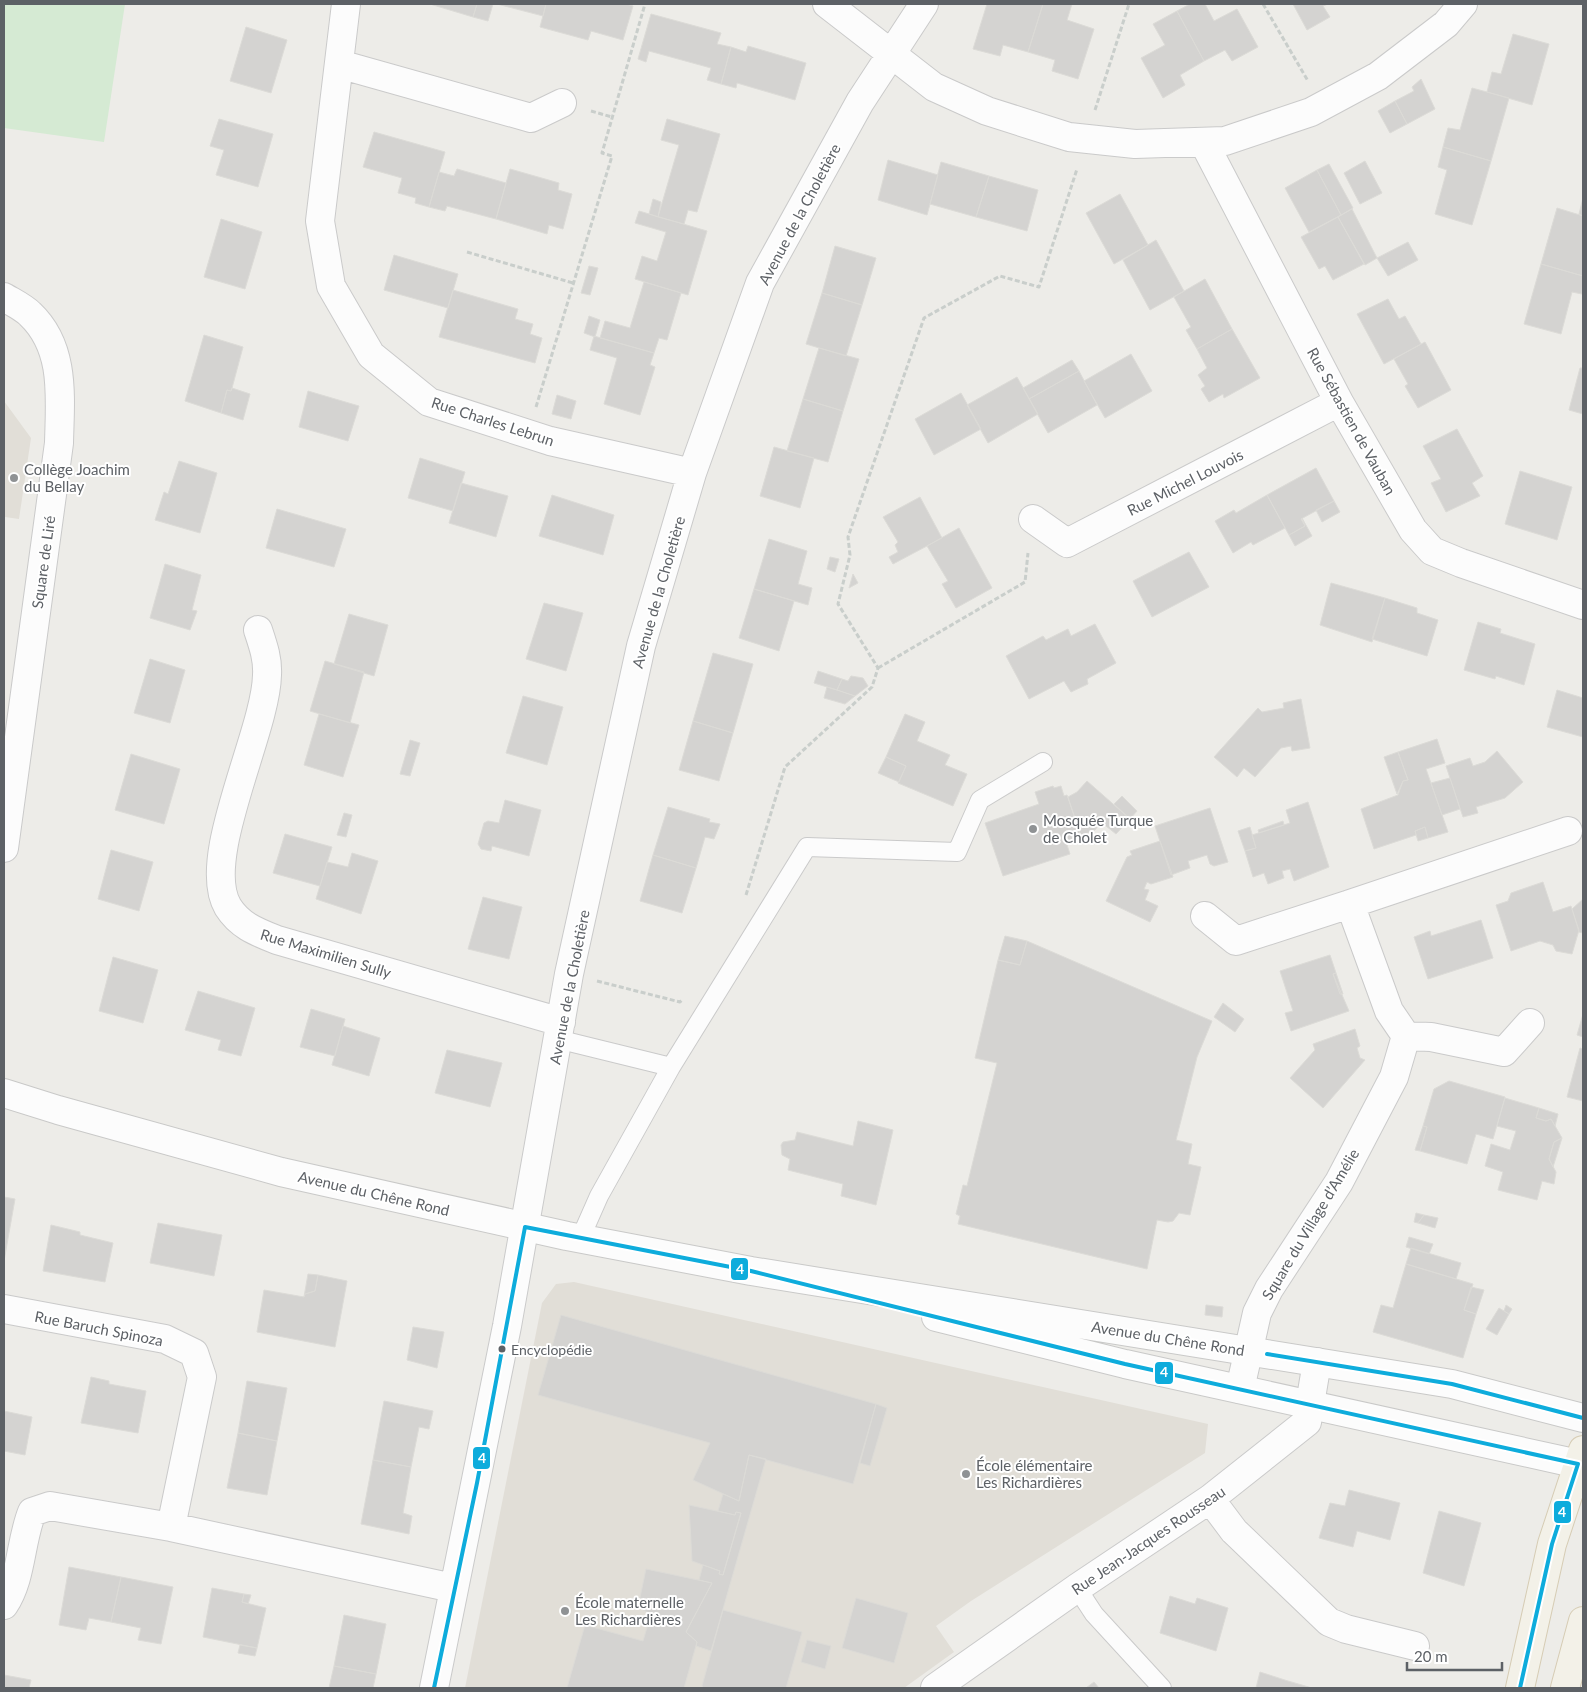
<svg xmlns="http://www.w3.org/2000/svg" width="1587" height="1692" viewBox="0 0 1587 1692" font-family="Lato,sans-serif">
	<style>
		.education { fill: #e1ded7 }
		.green { fill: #d5ead3 }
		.building { fill: #d4d3d1; stroke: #dcdbd7 }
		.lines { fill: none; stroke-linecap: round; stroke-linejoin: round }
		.lane-casing { stroke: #cacaca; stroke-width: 20 }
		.street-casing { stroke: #cacaca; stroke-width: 30 }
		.secondary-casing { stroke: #c9c9c8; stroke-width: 30 }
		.primary-casing { stroke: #d6ccb4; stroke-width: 30 }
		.path { stroke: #c9cecb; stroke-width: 3; stroke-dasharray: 5 2.5; stroke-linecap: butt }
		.lane { stroke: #fcfcfc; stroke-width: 18 }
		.street { stroke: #fcfcfc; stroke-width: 28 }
		.secondary { stroke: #fcfcfc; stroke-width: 28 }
		.primary { stroke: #f3f1e8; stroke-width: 28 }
		.bus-1-casing { stroke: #fff; stroke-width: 8 }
		.bus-1 { stroke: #0eacdc; stroke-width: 4 }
		.poi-dot { fill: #8f9294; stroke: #fff; stroke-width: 2 }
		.bus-dot { fill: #5d6166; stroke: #fff; stroke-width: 2 }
		.labels { text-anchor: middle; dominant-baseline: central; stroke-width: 4; stroke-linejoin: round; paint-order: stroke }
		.bus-label { font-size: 14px; fill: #5d6166; stroke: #fff; text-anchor: start }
		.street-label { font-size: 15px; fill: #5d6166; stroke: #fff }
		.poi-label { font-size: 15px; fill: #5d6166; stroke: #fff; text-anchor: start }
		.line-badge { stroke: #fff; stroke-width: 2 }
		.badge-label { font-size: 14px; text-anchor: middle; font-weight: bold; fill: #fff }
	</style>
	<rect width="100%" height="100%" fill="#edece8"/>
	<path class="education" d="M4,401l27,37 -12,81 -14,-2 -1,3z
		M574,1282l634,142 -3,29 -234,148 -35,25 18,26 -50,36h-439l77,-385 14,-19z"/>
	<path class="green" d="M4,4h121l-21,138 -100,-14z"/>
	<path class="building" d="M430,4h47l-4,13z
		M477,4h16l-5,17 -15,-4z
		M497,4h49l-3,12z
		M546,4h80l7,2 -10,34 -32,-9 -3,9 -48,-13z
		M987,4h56l-15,48 -25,-7 -3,11 -27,-7z
		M1043,4h29l-5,16 27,9 -16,50 -26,-8 3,-11 -27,-8z
		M1190,4h15l9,17 23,-12 21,38 -26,14 -7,-11 -21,11 -27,-50z
		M1293,4h35l-5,2 7,11 -23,13z
		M1177,11l27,50 -24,14 5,10 -22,13 -22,-40 24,-13 -12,-21z
		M651,14l70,19 -4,11 14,3 -10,37 -14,-4 4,-12 -62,-17 -3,11 -8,-3z
		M246,27l41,13 -16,53 -41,-12z
		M1513,34l36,10 -17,61 -45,-13 5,-20 9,2z
		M748,46l58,17 -11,37 -58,-17 -1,5 -15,-4 10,-37 15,5z
		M1421,79l14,30 -28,15 -12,-23 19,-10 -2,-4z
		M1472,88l37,10 -18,63 -48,-14 5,-19 12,2z
		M1395,101l12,23 -17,9 -12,-22z
		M219,119l54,15 -15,53 -42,-12 8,-25 -14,-4z
		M667,119l53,15 -23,78 -9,-2 -4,14 -26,-7 21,-72 -18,-5z
		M374,132l71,20 -16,55 -14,-4 1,-5 -18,-5 4,-15 -39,-11z
		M1443,147l48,14 -19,64 -37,-11 12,-44 -9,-3z
		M888,160l50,15 -11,40 -49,-15z
		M1365,161l17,32 -22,11 -16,-31z
		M941,162l48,14 -13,41 -46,-13z
		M1329,164l24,44 -12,7 -24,-45z
		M457,169l49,14 -10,36 -49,-13 -2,5 -16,-4 10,-35 15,4z
		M510,169l49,14 -1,7 14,4 -9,35 -14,-4 -2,9 -51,-15z
		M1317,170l24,45 -32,17 -24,-44z
		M989,176l49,14 -11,41 -51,-14z
		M1120,194l28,51 -34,19 -28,-51z
		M1583,198v18l-4,-2z
		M653,199l8,3 -3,15 -9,-3z
		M1557,208l26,8v60l-42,-12z
		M1352,209l25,49 -12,7 -27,-48z
		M639,211l68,20 -19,64 -53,-16 7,-23 15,5 9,-29 -31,-9z
		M1338,217l26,47 -31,16 -8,-14 -6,3 -18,-32z
		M221,219l41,13 -17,57 -41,-12z
		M1156,240l28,51 -34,19 -27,-50z
		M1408,242l10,18 -30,16 -11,-18z
		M835,246l41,12 -14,47 -40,-12z
		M394,255l64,19 -10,34 -64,-18z
		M1541,264l42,12 -1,18 -10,-2 -11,42 -37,-10z
		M589,266l9,2 -8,27 -9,-2z
		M1205,279l27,50 -35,20 -11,-19 5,-3 -17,-30z
		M644,282l37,11 -14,47 -8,-2 -5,15 -54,-15 5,-17 25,7z
		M453,290l65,19 -3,10 18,5 -3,10 12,4 -7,25 -96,-26z
		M822,293l40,12 -16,51 -40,-12z
		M1388,299l11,20 6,-3 16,28 -37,20 -27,-50z
		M589,316l11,4 -5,17 -11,-4z
		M1232,329l28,49 -36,20 -1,-4 -14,8 -8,-13 4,-3 -7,-11 9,-7 -10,-19z
		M204,335l39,12 -11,41 -1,3 -4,-1 -6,23 -36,-12z
		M594,336l60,17 -4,12 5,2 -15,48 -36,-11 13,-46 -27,-8z
		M1425,342l26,48 -33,18 -13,-22 3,-2 -14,-25z
		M819,348l40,11 -16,52 -40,-12z
		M1131,354l21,37 -47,27 -21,-37z
		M1072,360l7,11 -50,28 -6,-11z
		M1580,368h3v46l-14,-4z
		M1079,371l18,34 -49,28 -19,-34z
		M1017,377l21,37 -50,29 -21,-38z
		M232,388l18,6 -7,26 -22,-7 6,-23 4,1z
		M308,391l51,15 -11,35 -49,-14z
		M961,393l20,36 -47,26 -19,-36z
		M557,395l19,6 -5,18 -19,-5z
		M803,399l40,12 -15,51 -41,-11z
		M1457,429l26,47 -11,7 8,13 -34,16 -15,-29 10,-4 -18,-33z
		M774,447l40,11 -14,50 -40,-12z
		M420,458l45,14 -12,39 -45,-13z
		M179,461l38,12 -17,60 -45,-13 9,-28 4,2z
		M1316,468l18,33 -33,18 4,7 -16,9 -22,-40z
		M1520,471l52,16 -15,53 -52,-16z
		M461,483l47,13 -12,41 -47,-14z
		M552,495l62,20 -11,40 -64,-19z
		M1267,495l18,33 -32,17 -2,-3 -18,11 -18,-32 19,-11 2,3z
		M920,497l22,41 -49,26 -4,-7 9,-5 -3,-7 3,-3 -15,-25z
		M1334,501l6,11 -18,10 -6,-12z
		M277,509l69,20 -12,38 -68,-19z
		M1302,518l10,18 -17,10 -6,-11 16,-9z
		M959,528l33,60 -36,20 -14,-24 6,-3 -21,-35z
		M769,539l38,12 -9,33 14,4 -4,17 -54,-16z
		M1189,552l20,35 -57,30 -19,-36z
		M830,557l9,2 -4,13 -8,-3z
		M165,564l36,11 -9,35 5,1 -7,19 -40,-12z
		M853,574l5,9 -9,5z
		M1331,583l54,15 -13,44 -52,-17z
		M754,589l40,12 -15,50 -40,-13z
		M1385,598l32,10v5l21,7 -11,36 -55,-17z
		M544,603l39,10 -17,58 -40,-12z
		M349,614l39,11 -14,51 -40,-12z
		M1478,622l23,7 -1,4 35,11 -11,41 -28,-9 -1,3 -31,-9z
		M1095,624l21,39 -29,16 1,5 -17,8 -7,-11 -35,18 -23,-43 37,-20 3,4 22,-11 3,7z
		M713,653l40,11 -20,69 -40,-12z
		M150,659l35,11 -15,53 -36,-10z
		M325,661l39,11 -14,51 -40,-12z
		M818,671l24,8 -5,11 -23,-7z
		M851,676l12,2 5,8 -13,10 -18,-6 5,-11 6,2z
		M827,687l10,3 18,6 -10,8 -21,-6z
		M1557,690l26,8v39l-36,-10z
		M523,696l40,11 -16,58 -41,-12z
		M1301,699l9,49 -18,3 -1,-5 -10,2 -26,29 -11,-9 -7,9 -23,-20 44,-49 4,4 22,-4 -1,-5z
		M319,714l40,11 -16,52 -39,-12z
		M905,714l20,8 -8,19 33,14 -5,10 22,9 -14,32 -55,-23 8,-17 -20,-9z
		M693,721l40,12 -14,48 -40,-11z
		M1437,739l8,24 -19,6 22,63 -20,6 -3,-11 -10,4 1,4 -42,14 -13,-40 37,-14 5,-14 5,-1 -10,-28z
		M410,740l10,3 -10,33 -10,-2z
		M1497,751l26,31 -18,16 -29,9 2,6 -15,4 -17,-51 24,-8 3,8 12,-4z
		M1398,752l10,28 -5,1 -6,13 -13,-37z
		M131,754l49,15 -16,55 -49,-14z
		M886,757l20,9 -7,16 -21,-9z
		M1450,778l10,31 -18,6 -11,-32z
		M1087,781l43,38 -14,15 -15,-12 -6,8 -14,6 -13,-39 9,-5z
		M1053,786l1,2 7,-2 3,10 3,-1 15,45 -15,5 3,9 -67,22 -18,-53 54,-19 -4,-12z
		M1122,796l15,15 -7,8 -16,-15z
		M505,800l36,10 -12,46 -37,-10 -1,5 -10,-2 -3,-5 6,-21 4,-2 11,2z
		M1308,802l21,65 -35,14 -4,-12 -8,2 2,7 -16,6 -4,-11 -11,4 -8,-26 11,-3 -4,-13 38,-12 -4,-13z
		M668,807l42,12 -1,3 11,2 -6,15 -9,-2 -9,31 -43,-13z
		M1210,808l18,54 -14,4 -4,-2 -3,-9 -19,6 2,7 -19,7 -16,-49z
		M344,813l8,2 -6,22 -9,-2z
		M1283,821l1,4 -25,8 -1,-3z
		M1250,827l6,21 -11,3 -7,-20z
		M1425,827l3,11 -10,3 -3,-10z
		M285,834l47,13 -12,39 -47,-13z
		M1160,841l13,36 -22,7 -4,-2 -3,7 5,1 -4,10 13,6 -8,16 -44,-21 21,-44 5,-2 -2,-4z
		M111,850l42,12 -14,49 -41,-12z
		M352,853l26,8 -17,53 -45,-15 11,-37 21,5z
		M653,855l43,13 -14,45 -42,-12z
		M1543,882l10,30 18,-6 8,24 -7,24 -16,-3 -3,-6 -13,-4 -29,10 -15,-46 12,-4 3,-8z
		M483,897l39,10 -13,52 -41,-10z
		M1583,899v34l-4,-1 -7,-23z
		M1481,920l12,38 -65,21 -14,-42 16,-6 1,5z
		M1005,936l22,5 -7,24 -22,-5z
		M1027,941l185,80 -15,36 -21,83 16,4 -4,20 13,3 -11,48 -11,-2 -6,8 -5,1 -11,-2 -10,49 -189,-45 2,-8 -4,-2 7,-29 4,1 30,-123 -22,-5 23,-98 22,5z
		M1330,955l6,18 -3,1 16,37 -58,20 -6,-18 8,-2 -13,-40z
		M113,957l45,13 -15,53 -44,-12z
		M1336,973l7,21h-3l-7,-20z
		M198,991l57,17 -14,48 -23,-6 3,-10 -36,-10z
		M1223,1003l21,16 -9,13 -21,-15z
		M311,1009l34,10 -10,37 -35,-9z
		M1583,1014v23l-6,-2z
		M343,1026l37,12 -11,38 -37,-11z
		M1355,1029l5,17 -3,2 3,10 5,2 -42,48 -33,-30 25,-28 -2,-6z
		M1580,1048l3,1v52l-16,-4z
		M447,1050l55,13 -12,44 -55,-14z
		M1449,1081l56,16 -12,42 -17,-5 -9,30 -47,-13 7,-24 -4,-1 11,-37z
		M1505,1098l34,10 -3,10 10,3 5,-2 11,19 -8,4 -5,17 7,13 -2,12 -12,-3 -5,19 -39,-10 5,-18 -18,-6 6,-22 19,6 6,-19 -19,-5z
		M1539,1108l19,6 -3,12 -4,-7 -5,2 -10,-3z
		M858,1121l35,9 -17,75 -35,-9 2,-12 -55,-14 2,-11 -8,-4 -1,-10 2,-3 12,-2 2,-8 56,14z
		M1423,1126l4,1 -7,24 -5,-1z
		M1562,1138l-9,29 -4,-8 5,-17z
		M4,1197l11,2 -11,62z
		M1416,1213l8,2 -6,8 -4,-1z
		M1424,1215l14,3 -3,10 -17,-5z
		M158,1223l64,12 -8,41 -64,-13z
		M51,1225l29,7v3l33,8 -8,39 -62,-11z
		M1409,1237l24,7 -4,10 -23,-7z
		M1411,1248l50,15 -5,16 -50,-15z
		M1406,1264l67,20 -9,26 12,4 -13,44 -90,-26 8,-27 12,3z
		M308,1274l10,1 -3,16 -10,3 -1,3z
		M318,1275l29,6 -12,66 -78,-15 7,-42 40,7 1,-3 10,-3z
		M1471,1287l13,3 -8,24 -12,-4z
		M1206,1305l17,2 -1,10 -17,-2z
		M1506,1305l6,4 -3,5 -5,-3z
		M1499,1308l10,6 -12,21 -11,-6z
		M561,1315l315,89 -23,80 -104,-29 -10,46 -46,-21 17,-37 -172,-48z
		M413,1327l31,5 -7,36 -30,-8z
		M91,1377l18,4v3l37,7 -8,42 -57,-10z
		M247,1381l40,7 -10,53 -39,-8z
		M384,1401l49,10 -4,18 -10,-2 -8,40 -38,-7z
		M876,1404l11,4 -17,58 -10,-3z
		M4,1411l28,6 -7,38 -21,-4z
		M238,1433l39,8 -10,54 -40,-7z
		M749,1455l17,4 -55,192 -15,-5 1,-4 -11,-10 26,-49 -13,-3 4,-15 17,6 -1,3 4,1 18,-62 -5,-1 -1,3 -17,-4 5,-17 16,7z
		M373,1460l38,7 -8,46 9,3 -3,18 -48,-10z
		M1349,1490l51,13 -10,37 -33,-9 -4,16 -34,-9 11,-35 15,3z
		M689,1505l46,10 1,-3 5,1 -18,62 -4,-1 1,-3 -28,-10z
		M1439,1511l42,12 -17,63 -41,-13z
		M69,1567l52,10 -10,45 -22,-4 -3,12 -27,-5z
		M646,1569l66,14 -26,49 11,10 -13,46h-117l18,-63 58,16 8,-27 -13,-7z
		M121,1577l52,10 -12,57 -23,-4 3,-12 -30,-6z
		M212,1588l32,6 -2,8 24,6 -9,40 -54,-11z
		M244,1594l7,1 -3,9 -6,-2z
		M1170,1596l25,8 2,-6 31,10 -12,43 -56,-18z
		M856,1598l52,15 -14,50 -52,-15z
		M723,1610l79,22 -16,56h-82l-2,-2z
		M344,1615l42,9 -10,50 -42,-8z
		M807,1640l24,6 -6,23 -24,-7z
		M240,1645l17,3 -2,8 -17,-3z
		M334,1666l42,8 -3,14h-44z
		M1260,1672l28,9 24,7h-56z
		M4,1675l27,5 -2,8h-25z
		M1094,1682l5,6h-13z"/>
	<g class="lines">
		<g class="lane-casing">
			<path id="lane" d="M557,1039l114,28
				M580,1239l19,-43 72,-129 136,-220 150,5 23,-52 63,-38
				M1077,1588l17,26 68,74"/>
		</g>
		<g class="street-casing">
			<path id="street" d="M346,4l-26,217 11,65 40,69 58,47 121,39 142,32
				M827,4l107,83 53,24 82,26 66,7 90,-3 86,-29 67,-36 68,-52 17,-20
				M339,64l192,54 31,-15
				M1204,143l135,259 74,128 19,21 29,12 122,42
				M4,297c8,5 19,10 26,17 36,34 30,84 29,129l-55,405
				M1033,519l34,24 272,-141
				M258,630c5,15 10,29 9,45 -1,57 -68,184 -39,232 12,19 29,25 49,33l284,82
				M1205,916l31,25 114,-37
				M1406,1036l-17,-25 -39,-107 218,-73
				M4,1309l161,30 29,14 8,24 -31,150
				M1240,1389l17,-76 12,-24 70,-107 55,-105 12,-41 25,1 73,15 26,-29
				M1210,1499l24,32 95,91 17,7 69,17
				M4,1605c18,-27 16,-63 28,-93l18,-6 121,21 282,61
				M434,1688l73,-362 62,-352 72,-328 51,-173 68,-190 100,-181 64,-98
				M935,1688l142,-100 133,-89 97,-77 10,-60"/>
		</g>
		<g class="secondary-casing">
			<path id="secondary" d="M4,1093l54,17 223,62 286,64 184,35 701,113 131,34
				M936,1317l189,47 458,101"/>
		</g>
		<g class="primary-casing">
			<path id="primary" d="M1520,1688l32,-144 31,-94
				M1565,1688l18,-67"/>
		</g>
		<path class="path" d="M1263,4l45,77
			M1095,110l34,-106
			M591,111l21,6
			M467,252l106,31
			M536,407l76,-251 -10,-3 43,-149
			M878,668l147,-86 3,-29
			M746,895l39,-128 87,-80 6,-19 -40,-64 12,-49 -2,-18 76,-219 76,-42 39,11 38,-118
			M597,981l83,21 2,-2"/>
		<use href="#lane" class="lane"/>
		<use href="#street" class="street"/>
		<use href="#secondary" class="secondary"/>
		<use href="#primary" class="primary"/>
		<g class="bus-1-casing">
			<path id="bus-1" d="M525,1227l226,44 374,93 453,100 -26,80 -32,144
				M1267,1354l185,30 131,34
				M434,1688l43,-205 48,-256"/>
		</g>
		<use href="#bus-1" class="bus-1"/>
	</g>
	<g class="poi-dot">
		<circle cx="14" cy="478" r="5"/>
		<circle cx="1033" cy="829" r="5"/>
		<circle cx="966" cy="1474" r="5"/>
		<circle cx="565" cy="1611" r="5"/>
	</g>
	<circle class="bus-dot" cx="502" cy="1349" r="4.5"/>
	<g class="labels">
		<g class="bus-label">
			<text x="511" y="1349">Encyclopédie</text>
		</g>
		<g class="street-label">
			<text transform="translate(799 214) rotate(-62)">Avenue de la Choletière</text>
			<text transform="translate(493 421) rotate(18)">Rue Charles Lebrun</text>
			<text transform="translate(1352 421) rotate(61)">Rue Sébastien de Vauban</text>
			<text transform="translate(1185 482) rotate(-27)">Rue Michel Louvois</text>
			<text transform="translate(43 562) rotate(-82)">Square de Liré</text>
			<text transform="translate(658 592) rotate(-74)">Avenue de la Choletière</text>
			<text transform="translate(326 953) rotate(17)">Rue Maximilien Sully</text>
			<text transform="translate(569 987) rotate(-79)">Avenue de la Choletière</text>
			<text transform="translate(374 1193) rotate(13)">Avenue du Chêne Rond</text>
			<text transform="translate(1310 1224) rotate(-59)">Square du Village d’Amélie</text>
			<text transform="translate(99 1328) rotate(11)">Rue Baruch Spinoza</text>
			<text transform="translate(1168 1338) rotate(9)">Avenue du Chêne Rond</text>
			<text transform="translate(1148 1540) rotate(-34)">Rue Jean-Jacques Rousseau</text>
		</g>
		<g class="poi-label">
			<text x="24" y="469">Collège Joachim<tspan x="24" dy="17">du Bellay</tspan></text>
			<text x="1043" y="820">Mosquée Turque<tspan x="1043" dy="17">de Cholet</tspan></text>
			<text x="976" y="1465">École élémentaire<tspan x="976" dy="17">Les Richardières</tspan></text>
			<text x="575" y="1602">École maternelle<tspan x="575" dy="17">Les Richardières</tspan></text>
		</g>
	</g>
	<g class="line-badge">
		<rect x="730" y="1257" width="19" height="24" rx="5" fill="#0eacdc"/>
		<rect x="1154" y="1361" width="20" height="24" rx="5" fill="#0eacdc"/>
		<rect x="472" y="1446" width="19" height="24" rx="5" fill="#0eacdc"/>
		<rect x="1553" y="1500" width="19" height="24" rx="5" fill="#0eacdc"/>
	</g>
	<g class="badge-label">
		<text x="740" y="1274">4</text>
		<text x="1164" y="1377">4</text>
		<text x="482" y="1463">4</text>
		<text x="1562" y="1517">4</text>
	</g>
	<rect width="1587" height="1692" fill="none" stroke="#5d6166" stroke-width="10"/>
	<path d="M1407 1662v8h95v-8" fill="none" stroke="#5d6166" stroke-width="2.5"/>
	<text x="1414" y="1662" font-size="15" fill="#5d6166" stroke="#ffffff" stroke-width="4" paint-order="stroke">20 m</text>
</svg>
